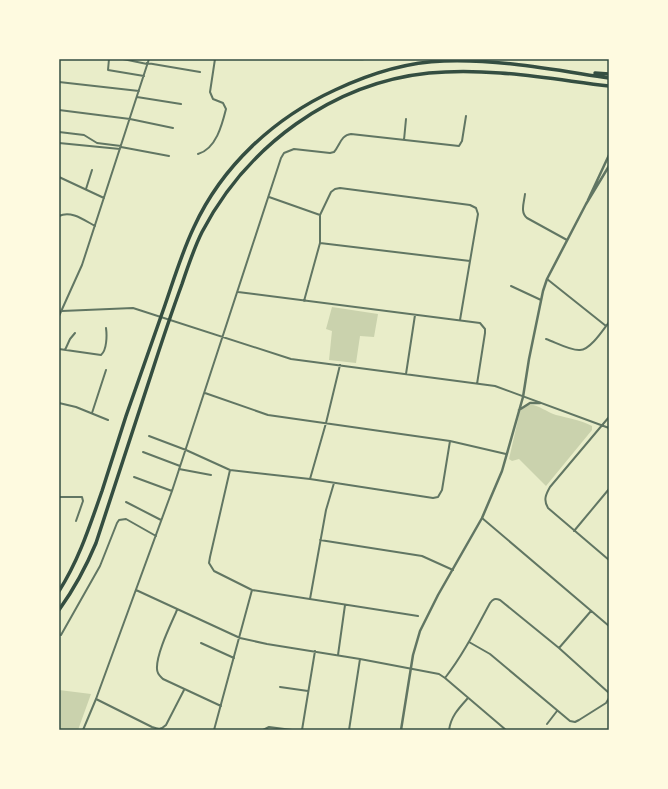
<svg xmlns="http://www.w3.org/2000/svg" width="668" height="789" viewBox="0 0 668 789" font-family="'Fira Sans',sans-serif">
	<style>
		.green { fill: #cad2ad }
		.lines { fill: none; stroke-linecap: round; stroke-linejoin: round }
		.minor { stroke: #617663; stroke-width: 2 }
		.tertiary { stroke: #617663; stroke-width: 2.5 }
		.primary { stroke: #344e41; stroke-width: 3.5 }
		.neatline { fill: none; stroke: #344e41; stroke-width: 1.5 }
	</style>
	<rect width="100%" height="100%" fill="#e9edc9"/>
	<path class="green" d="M332,307l46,7 -4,23 -14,-1 -4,27 -27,-3 3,-29 -6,-2z
		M527,405c10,-2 19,7 29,10 12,3 25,5 36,11v4l-46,56 -27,-27 -7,2 -3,-2 11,-48z
		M59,690l32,4 -13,36h-19z"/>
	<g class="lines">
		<path class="minor" d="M91,59h1
			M109,59l-1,11 36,6
			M123,59l24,5
			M147,63l53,9
			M59,82l80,9
			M137,97l44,7
			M59,110l71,9 43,9
			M59,132l25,3 13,8 24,3
			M404,140l2,-21
			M59,143l61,6
			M121,147l48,9
			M198,154c18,-5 24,-29 28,-45l-3,-6 -10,-4 -3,-7 5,-33
			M59,177l45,21
			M86,189l6,-19
			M525,194c-1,9 -5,18 2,24l40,22
			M269,197l51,18
			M59,216c12,-6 25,4 36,10
			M320,243l150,18
			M547,279l59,47
			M511,286l30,14
			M238,292l242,31 5,6v4l-8,51
			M304,301l16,-58v-28l11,-23 4,-3 5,-1 130,17 6,3 2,6 -18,106
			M62,311l71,-3 158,51 204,27 114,42
			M59,316l23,-51 67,-206
			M546,339c9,3 25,12 34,11 10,0 23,-20 29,-28
			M59,349l42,6c6,-5 6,-20 5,-27
			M65,350l5,-11 5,-6
			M406,374l9,-59
			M205,393l63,22 182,26 56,13
			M59,403l17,4 32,13
			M92,413l14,-43
			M609,417l-59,70c-4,7 -7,13 -2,21l61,52
			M149,436l37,14 44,20 80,9 123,19 5,-1 4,-7 8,-49
			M143,452l37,14
			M179,469l32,6
			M230,470l-20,87 -1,6 5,8 38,19 166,26
			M134,477l38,14
			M310,479l16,-56 14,-58
			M59,497h23l1,4 -7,20
			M126,502l35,18
			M482,518l127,108
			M574,531l35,-42
			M320,540l102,16 31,14
			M136,590l104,48 27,6 93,15 79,15 6,4 61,52
			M310,599l16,-89 8,-27
			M177,610c-6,14 -21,44 -20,59 0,5 3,7 6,10l58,27
			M61,635l39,-69 17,-43 2,-3 7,-1 30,17
			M469,642l21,12 80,67 5,1 4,-2 27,-17 3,-5
			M201,643l33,15
			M559,648l32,-37
			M338,655l7,-50
			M445,678c18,-23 31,-49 45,-75 3,-4 5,-5 10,-3l59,48 50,45
			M280,687l28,4
			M96,699l56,28c6,2 9,3 14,-2l18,-35
			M547,724l10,-13
			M83,730l13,-31 76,-208 109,-333 3,-5 10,-4 36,4 4,-1c6,-7 7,-17 17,-18l108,12 3,-5 4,-25
			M214,730l38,-140
			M263,730l6,-3 23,3
			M302,730l13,-79
			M349,730l11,-71
			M449,730c2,-14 10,-22 19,-32"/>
		<path class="tertiary" d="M340,59h23
			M588,200l21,-45
			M519,410l11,-7h10
			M401,730l12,-75 7,-24 18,-36 44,-77 20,-47 21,-74 6,-38 14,-68 4,-12 39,-75 23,-38"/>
		<path class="primary" d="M595,73l14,1
			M59,591c20,-31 31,-66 43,-100 8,-25 16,-50 24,-75 13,-37 26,-74 39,-111 9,-26 17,-53 29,-78 28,-61 80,-109 141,-137 34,-16 72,-28 109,-29 55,-2 111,9 165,17
			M59,610c15,-21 27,-43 37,-67 18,-56 37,-112 55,-168 10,-31 20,-61 31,-91 6,-18 12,-36 20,-52 45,-86 130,-149 227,-159 60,-6 121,6 180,13"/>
	</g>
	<rect width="668" height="789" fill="none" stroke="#fefae0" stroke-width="120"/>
	<rect x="60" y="60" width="548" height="669" class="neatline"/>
</svg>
